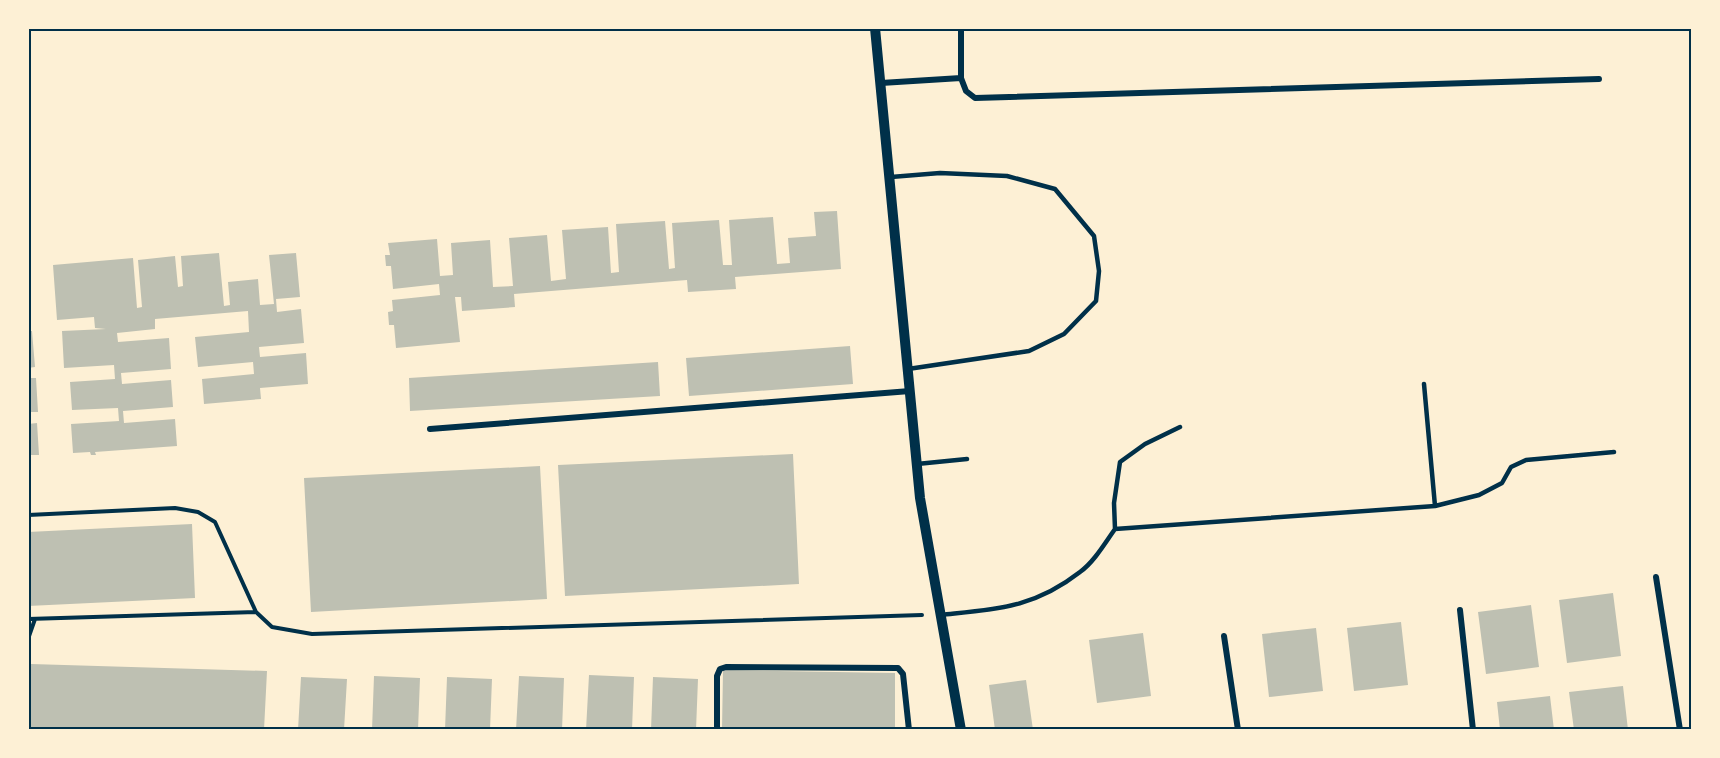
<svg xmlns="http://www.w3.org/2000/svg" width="1720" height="758" viewBox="0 0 1720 758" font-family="Manrope,sans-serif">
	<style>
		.building { fill: #bec0b2 }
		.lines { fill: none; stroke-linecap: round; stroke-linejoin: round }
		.path { stroke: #003049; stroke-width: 4 }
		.service { stroke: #003049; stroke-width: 4.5 }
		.minor { stroke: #003049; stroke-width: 6 }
		.tertiary { stroke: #003049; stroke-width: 10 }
		.neatline { fill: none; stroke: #003049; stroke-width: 2 }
	</style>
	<rect width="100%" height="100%" fill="#fdf0d5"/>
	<path class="building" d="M837,211l4,58 -106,8 1,12 -48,3 -1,-12 -173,14 1,13 -53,4 -1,-14h-6l5,45 -64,6 -2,-23h-5l-1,-13 5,-1 -1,-11 48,-5 -1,-11 -46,5 -2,-23h-5l-1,-11h5l-2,-12 49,-4 3,37 13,-1 -2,-32 39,-3 3,47 20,-1 -4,-48 38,-3 4,46 15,-2 -4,-49 46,-3 3,46 8,-1 -3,-48 49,-3 4,48 6,-1 -3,-45 47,-3 4,45h9l-3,-45 44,-3 4,47 13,-1 -2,-25 28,-2 -2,-24z
		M219,253l5,53 6,-1 -2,-23 30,-3 2,26 14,-1 -5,-49 27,-2 4,44 -24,2 1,13 24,-3 3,34 -45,4 1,10 46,-4 2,31 -48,4 1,11 -57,5 -2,-25 52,-5 -1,-12 -55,5 -3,-30 54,-5 -1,-21 -93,8v10l-38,4 1,9 51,-4 2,31 -50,4 1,11 49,-4 2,27 -50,4 1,12 51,-4 2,27 -82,6 1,3h-5l-1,-3 -17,1 -2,-29 48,-3 -1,-13 -46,2 -2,-28 45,-3 -1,-14 -50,3 -2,-37 44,-2 -11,-1 -1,-11 -37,3 -4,-55 80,-7 4,50 5,-1 -4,-47 37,-4 3,31 5,-1 -2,-30z
		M28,331h4l3,36 -7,1z
		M850,346l3,38 -164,12 -3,-38z
		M658,362l2,34 -250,15 -1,-33z
		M28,378h8l2,34h-10z
		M37,423l2,32h-11v-31z
		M793,454l6,130 -234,12 -7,-131z
		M540,466l7,133 -236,13 -7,-134z
		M192,524l3,74 -167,8v-74z
		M1613,593l8,63 -54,7 -8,-63z
		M1531,605l8,62 -53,7 -8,-62z
		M1401,622l7,63 -54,6 -7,-63z
		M1316,628l7,63 -54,6 -7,-63z
		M1143,633l8,63 -54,7 -8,-63z
		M31,664l236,7 -3,59h-235z
		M723,670l172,3v57h-173z
		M589,675l45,2 -2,53h-46z
		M374,676l46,2 -2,52h-46z
		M519,676l45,2 -2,52h-46z
		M301,677l46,2 -3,51h-46z
		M447,677l45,2 -2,51h-45z
		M653,677l45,2 -2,51h-45z
		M1026,680l7,50h-38l-6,-45z
		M1623,686l5,44h-54l-5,-38z
		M1550,696l4,34h-54l-3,-28z"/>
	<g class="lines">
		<path class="path" d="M28,515l147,-7 23,4 17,10 41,90 16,15 40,7 610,-19
			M28,619l228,-7
			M28,639l7,-20"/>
		<path class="service" d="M891,177l49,-4 67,3 48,13 39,47 5,35 -3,30 -32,33 -35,17 -121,18
			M1424,384l11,122
			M917,464l50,-5
			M1115,529l-1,-26 6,-41 25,-18 35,-17
			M941,615c56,-6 93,-7 139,-43 14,-10 25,-29 35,-43l320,-23 44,-11 23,-12 9,-16 15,-7 88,-8"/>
		<path class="minor" d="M961,78v-50
			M881,83l80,-5 5,13 9,7 624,-19
			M430,429l480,-38
			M1656,577l24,153
			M1460,610l13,120
			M1224,636l14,94
			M717,730v-54l3,-7 6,-2 172,1 5,6 6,56"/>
		<path class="tertiary" d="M875,28l45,470 41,232"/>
	</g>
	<rect width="1720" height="758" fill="none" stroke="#fdf0d5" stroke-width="60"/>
	<rect x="30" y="30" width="1660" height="698" class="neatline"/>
</svg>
